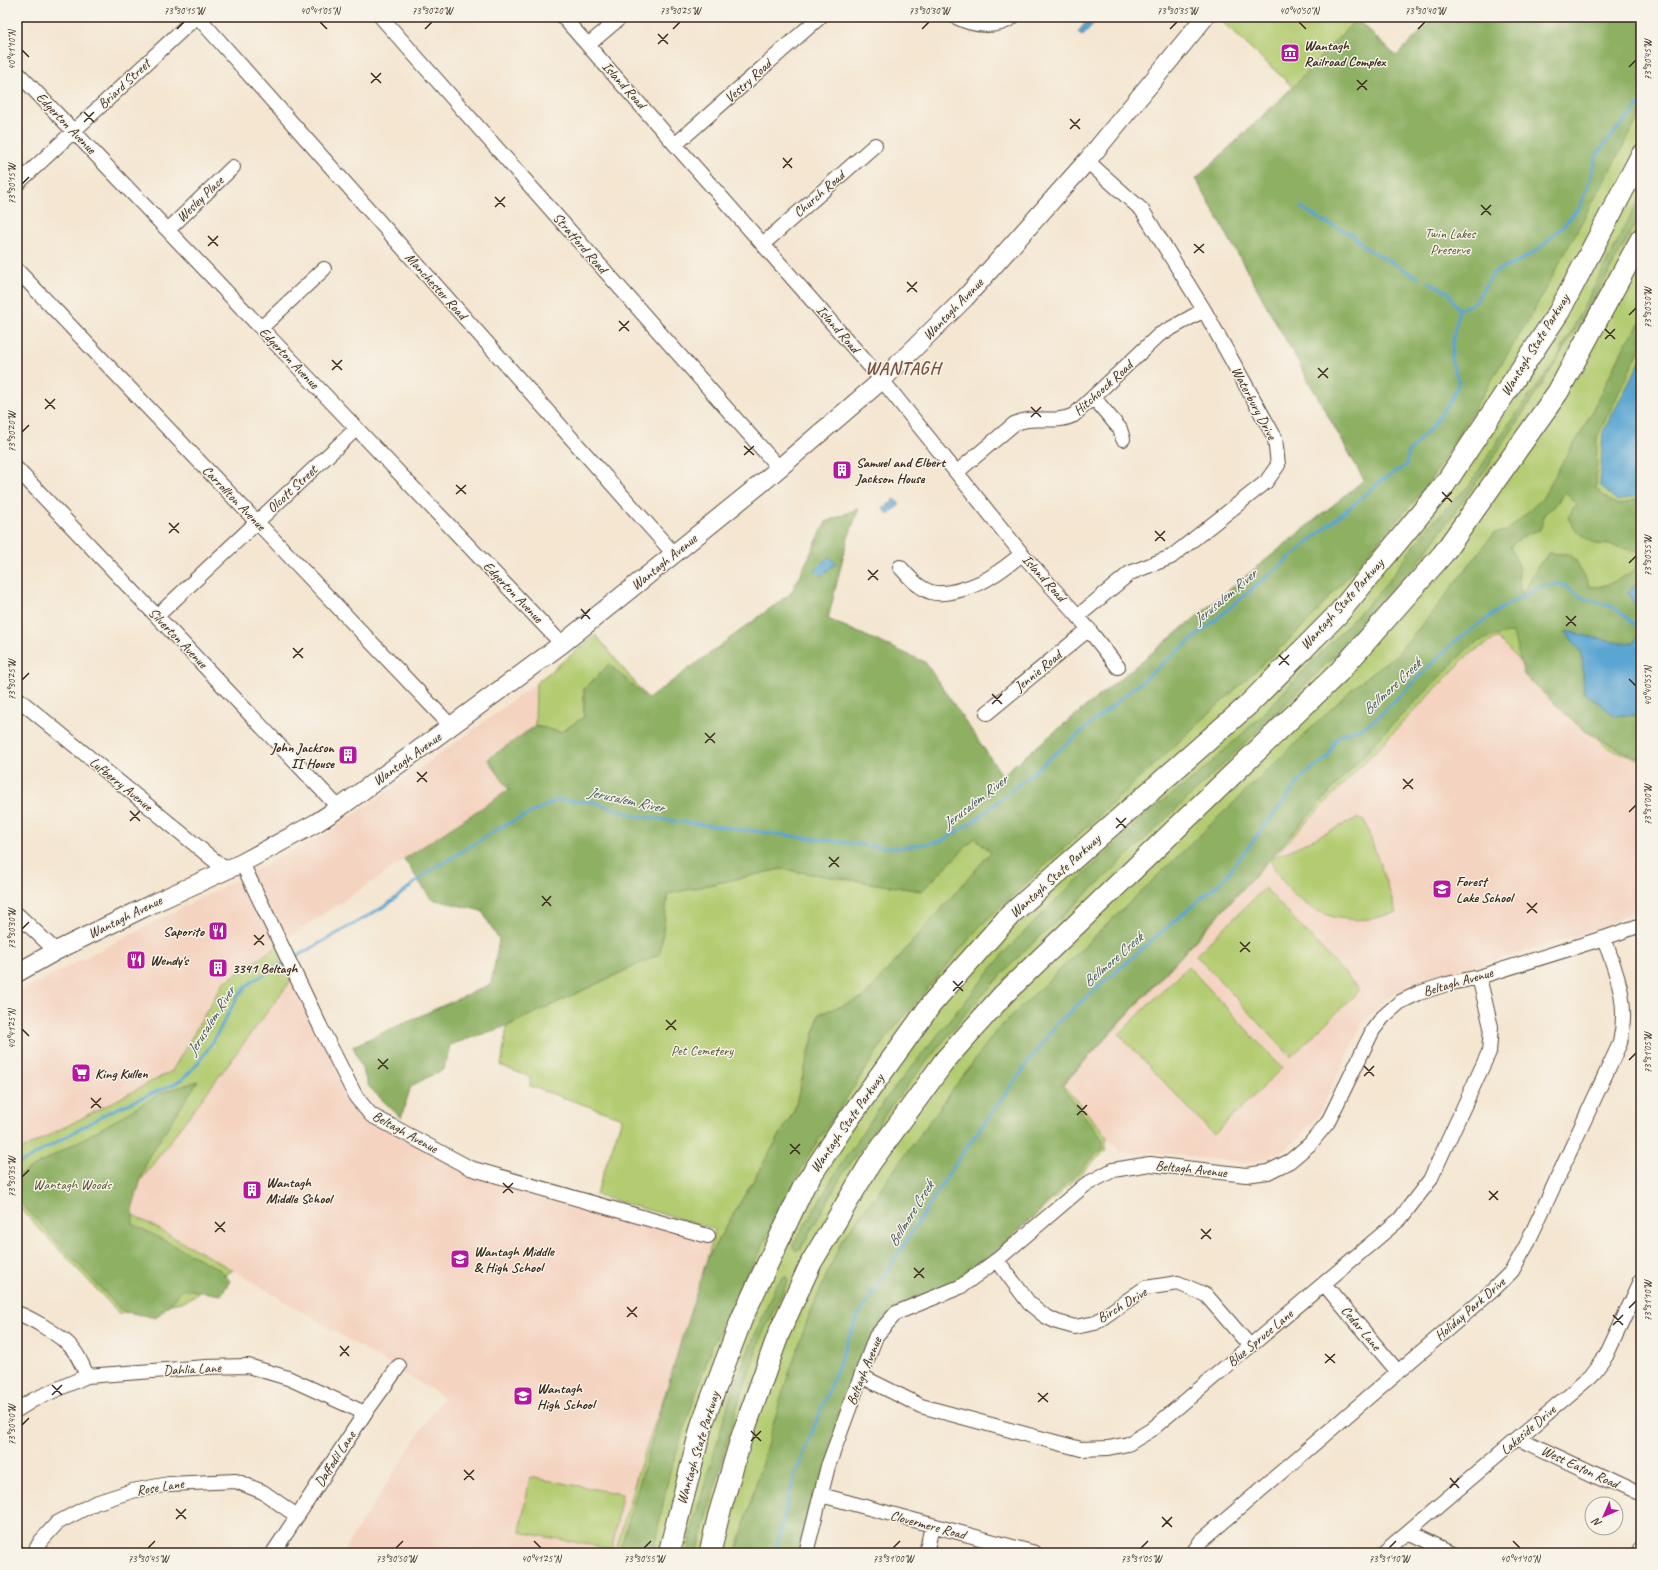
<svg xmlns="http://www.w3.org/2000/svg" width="1658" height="1570" viewBox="0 0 1658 1570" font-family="Caveat,sans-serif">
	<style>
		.built { fill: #f4d3c0 }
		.green { fill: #b3cc71; stroke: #777b48 }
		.forest { fill: #8eb063; stroke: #646d40; fill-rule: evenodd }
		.water { fill: #5aa5d2; stroke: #4a6878 }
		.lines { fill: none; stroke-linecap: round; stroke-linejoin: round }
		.stream { stroke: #5aa5d2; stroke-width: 3 }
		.minor-casing { stroke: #574639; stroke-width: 16 }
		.major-casing { stroke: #574639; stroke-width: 20 }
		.highway-casing { stroke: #574639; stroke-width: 23 }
		.minor { stroke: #fff; stroke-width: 14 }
		.major { stroke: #fff; stroke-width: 18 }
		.highway { stroke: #fff; stroke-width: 21 }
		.ticks { fill: none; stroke: #3b2a1e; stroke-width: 1.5 }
		.labels { text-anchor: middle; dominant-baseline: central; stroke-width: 3; stroke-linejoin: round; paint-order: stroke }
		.poi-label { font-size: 14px; font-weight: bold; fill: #3b2a1e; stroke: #f7f3e8; text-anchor: start }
		.street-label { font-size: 14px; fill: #3b2a1e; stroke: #f7f3e8 }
		.park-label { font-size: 14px; fill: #595233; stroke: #f7f3e8 }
		.water-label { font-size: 15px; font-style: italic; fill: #46555d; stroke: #f7f3e8 }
		.district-label { font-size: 18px; font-weight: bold; letter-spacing: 1px; fill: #7a5241; stroke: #f7f3e8 }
		.neatline { fill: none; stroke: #3b2a1e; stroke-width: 1.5 }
		.ticks-label { font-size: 10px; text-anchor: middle; fill: #3b2a1e }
	</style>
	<rect width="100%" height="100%" fill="#f7f3e8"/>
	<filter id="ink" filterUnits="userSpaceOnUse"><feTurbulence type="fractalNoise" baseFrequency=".025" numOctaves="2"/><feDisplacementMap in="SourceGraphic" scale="8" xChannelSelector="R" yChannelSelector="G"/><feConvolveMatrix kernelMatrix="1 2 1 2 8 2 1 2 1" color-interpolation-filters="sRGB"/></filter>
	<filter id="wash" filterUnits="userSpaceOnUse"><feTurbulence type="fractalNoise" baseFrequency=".012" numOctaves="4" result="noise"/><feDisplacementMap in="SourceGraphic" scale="16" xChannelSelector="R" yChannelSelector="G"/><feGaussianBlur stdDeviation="0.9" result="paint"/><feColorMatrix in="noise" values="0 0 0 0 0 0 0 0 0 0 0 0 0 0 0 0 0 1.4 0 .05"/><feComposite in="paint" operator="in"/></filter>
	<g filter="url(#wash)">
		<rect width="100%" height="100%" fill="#f4e6d1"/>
		<path class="built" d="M1497,638l109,109 35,13v152h-7l-33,16 -125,38 -61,16 -31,18 -21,23 -45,92 -17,21 -18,15 -19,10 -18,2 -94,-11 -31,1 -58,-67 201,-220 205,-212z
			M536,683l-1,43 -47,33 21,31 -215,144 -70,49 -52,88 -155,81v-159l314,-162 137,-97z
			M295,975l75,139 96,51 247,71 -88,284 -7,33h-276l101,-156 -210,-127 -113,-62z"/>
		<path class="green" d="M1219,17h135l42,39 39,-39h206v743l-35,-13 -109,-109 -28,16 -198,205 87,-41 7,4 32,91c-10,1 -18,5 -27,6 -47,5 -80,-18 -100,-59l-6,6 -201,219 44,51 -2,15 -74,69 -45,34 -114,74 -74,225h-183l23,-81 75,-217 283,-402 6,-78 362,-295 -168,-301 97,-92 -75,-69z
			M596,635l52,64 -64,-10v28l-23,15 -26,-6 1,-43z
			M975,838l17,14 -129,147 -44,15 -25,97 -87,148 8,-30 -119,-34 26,-77 -92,-32v-9l-29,-11 6,-40 153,-72 8,-60 113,-25 141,22z
			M1265,888l95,102 -69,67 -95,-102z
			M281,944l14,31 -175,233 113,62 -47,31 -66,13 -103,-109v-53l155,-81 51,-88z
			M1188,966l94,102 -68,67 -95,-101z
			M530,1477l92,17 -10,55 -92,-17z"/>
		<path class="forest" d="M1435,17h206v96l-112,206 -103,168 -118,135 -327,303 -95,113 -78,118 -97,192 -42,127 -16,78h-34l62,-212 26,-82 87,-148 25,-97 44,-16 128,-146 -16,-14 -53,53 -141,-22 -113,25 -8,60 -153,72 -57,19 -6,24 -33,17 -10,32 -32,-31 -16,-41 138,-62 8,-44 -17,-29 -51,-12 -27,-40 105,-69 -21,-31 47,-33 26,6 23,-15v-28l25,-25 39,35 143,-106 35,-71 33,-14 -12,33 -19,78 97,43 77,113 362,-295 -168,-301 97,-92 63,-68 40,37z
			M1641,196v18l-44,80 -54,89 -52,79 -92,127 -54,56 -93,92 -148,141 -80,73 -58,62 -74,92 -48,67 -43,76 -5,3 -3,-6 47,-79 44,-65 126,-155 72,-71 25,-21 39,-41 46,-33 63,-58 128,-134 45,-61 42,-43 38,-59 47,-63z
			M1641,322v25l-44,90 -1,52 14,12 9,4 22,-7v83l-13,11c12,22 19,27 6,51l-20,-1 -48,-10 16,21 2,39 30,23h27v43l-14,-5 -44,-23 -59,-55 -11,-42c-17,1 -31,6 -45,15l-83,84 -324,354 42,54 -1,9 -142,138 -64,26 -20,23 -70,217h-70l45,-156 27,-79 33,-76 155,-211 358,-344 44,-34 37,-44 59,-76 13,-2 35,-32 25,-45 13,-19 46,-92zM1565,492l11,11 -8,15 8,13 18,13 15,1 30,7 -4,18c-14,8 -28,18 -45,17l-15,-28 -7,-5 -19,-1 -11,13 -16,28 -4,-16 2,-10 -10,-21c9,-9 17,-14 30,-17l5,-17 10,-7z
			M198,1081l-51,78 -14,47v18l86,45 11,12 -9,14 -36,-6 -4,1 -6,9 -19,19 -34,-7 -105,-112v-23l99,-56 45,-27z
			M784,1276l5,3 -27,56 -27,78 -38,140h-10l7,-32 40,-136 41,-98z"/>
		<path class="water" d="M1087,21l6,4 -10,11 -5,-4z
			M1641,360v135l-24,6 -17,-16 3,-53z
			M895,499l5,5 -11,11 -6,-6z
			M829,556l7,7 -15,13 -6,-6z
			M1641,581v35l-13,-24z
			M1641,630v85h-27l-30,-23 -2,-39 -17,-22 49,11 20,1z"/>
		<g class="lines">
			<path class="stream" d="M1301,207l23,15 26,11 16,15 53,30
				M1429,282l19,10 11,18
				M292,959l95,-54 40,-32 76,-47 55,-26 36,2 42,14 235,30 27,2 44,-7 34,-21 409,-342 22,-13 1,-12 26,-29 16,-22 9,-20 -8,-22 2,-21 6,-29 16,-8 20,-31 22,-8 24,-16 22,-21 16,-18 10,-26 8,-28 21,-26 23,-24
				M17,1165l92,-53 63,-27 11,-6 16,-17 16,-24 23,-42 12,-13 35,-21
				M775,1553l19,-75 63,-160 104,-163 95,-131 96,-84 71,-60 80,-104 25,-19 8,-18 11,-7 16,-4 15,-11 76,-75 48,-34 39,-22 21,-2 20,14 31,9 28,22"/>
		</g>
	</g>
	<g filter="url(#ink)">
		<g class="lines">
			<g class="minor-casing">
				<path id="minor" d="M198,17l476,537
					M381,17l398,451
					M563,17l319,363 140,174 56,62 40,51
					M956,17c18,9 40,12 57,0
					M588,45l33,-28
					M17,72l545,572
					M676,144l144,-127
					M17,184l179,-167
					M168,230l65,-63
					M764,243l111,-98
					M17,270l434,456
					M261,328l63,-59
					M1094,398l26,31 3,10
					M17,469l322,339
					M957,472l57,-48c21,-10 40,1 60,-9l85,-80 45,-25
					M900,567c9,10 18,21 31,25 15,5 48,-7 61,-16 10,-6 20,-14 30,-22
					M157,616l199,-187
					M1078,616l52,-43 41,-16 95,-75 12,-17 -3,-27 -71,-128 -62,-100 -55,-49
					M17,698l209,172
					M987,713l102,-84
					M242,863l78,163 36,71 15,18 99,53 238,68
					M17,914l39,37
					M997,1260l32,43 16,13 12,6 18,5 20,-4 50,-35 33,-5 28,12 44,51
					M1324,1284l74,88
					M17,1313c14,5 37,19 49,29 10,8 16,22 21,34
					M861,1376l60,30 160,43 27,-1 20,-4 23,-14 249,-211 30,-39 59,-128 2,-25 -12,-50
					M17,1410l16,-10 54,-24 119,-9 42,-1 40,12 77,35
					M1518,1438l123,58
					M821,1495l214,58
					M1408,1532l44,21
					M17,1552l2,1
					M34,1553l6,-11 17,-19 38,-20 37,-12 37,-7 67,-3 27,11 34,24
					M273,1553l92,-140 34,-47
					M806,1553l22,-87 33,-90 15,-40 20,-23 64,-26 37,-27 88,-75 28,-15 37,-6 96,11 22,-3 22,-11 20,-17 18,-22 45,-92 10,-13 17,-15 19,-9 28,-9 32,-7 125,-39 37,-13
					M926,1553l6,-27
					M1193,1553l8,-12 291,-250 20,-20 14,-25 94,-203c9,-42 -3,-67 -16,-105
					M1383,1553l208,-177 15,-20 35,-75
					M1639,1553l2,-5"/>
			</g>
			<g class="major-casing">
				<path id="major" d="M17,973l39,-22 98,-48 88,-40 74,-40 23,-15 112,-82 111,-82 112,-90 89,-72 119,-102 83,-82 122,-137 118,-144"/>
			</g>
			<g class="highway-casing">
				<path id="highway" d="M669,1553l33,-129 40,-106 62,-132 39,-59 89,-124 78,-88 238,-210 90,-91 107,-130 114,-172 82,-156
					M710,1553l8,-35 23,-79 38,-106 32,-70 60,-101 75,-103 57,-64 336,-323 104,-118 115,-162 83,-153"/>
			</g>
			<use href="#minor" class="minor"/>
			<use href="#major" class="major"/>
			<use href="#highway" class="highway"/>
		</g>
	</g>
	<path class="ticks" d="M320,22l7,7M1299,22l7,7M177,29l7,-7M425,29l7,-7M673,29l7,-7M922,29l7,-7M1170,29l7,-7M1418,29l7,-7M658,34l10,10M658,44l10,-10M22,50l7,7M1629,67l7,-7M371,73l10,10M1357,80l10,10M371,83l10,-10M1357,90l10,-10M84,112l10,10M1070,119l10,10M84,122l10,-10M1070,129l10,-10M783,158l9,10M783,168l9,-10M22,184l7,-7M495,197l10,10M1481,205l10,10M495,207l10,-10M1481,215l10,-10M208,236l10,10M1194,244l10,9M208,246l10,-10M1194,253l10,-9M907,282l10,10M907,292l10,-10M1629,315l7,-7M619,321l10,10M1605,329l10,10M619,331l10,-10M1605,339l10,-10M332,360l10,10M1318,368l10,10M332,370l10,-10M1318,378l10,-10M45,399l10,10M1031,407l10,10M45,409l10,-10M1031,417l10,-10M22,432l7,-7M744,446l10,9M744,455l10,-9M456,485l10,9M1442,492l10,10M456,494l10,-9M1442,502l10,-10M169,523l10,10M1155,531l10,10M169,533l10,-10M1155,541l10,-10M1629,563l7,-7M868,570l10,10M868,580l10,-10M581,609l9,10M1566,616l10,10M581,619l9,-10M1566,626l10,-10M293,648l10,10M1279,655l10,10M293,658l10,-10M1279,665l10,-10M1629,679l7,7M22,680l7,-7M992,694l10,10M992,704l10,-10M705,733l10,10M705,743l10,-10M417,772l10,10M1403,779l10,10M417,782l10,-10M1403,789l10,-10M130,811l10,10M1629,812l7,-7M1116,818l10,10M130,821l10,-10M1116,828l10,-10M829,857l10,10M829,867l10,-10M542,896l9,10M1527,903l10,10M542,906l9,-10M1527,913l10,-10M22,929l7,-7M254,935l10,10M1240,942l10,10M254,945l10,-10M1240,952l10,-10M953,981l10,10M953,991l10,-10M666,1020l10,10M22,1029l7,7M666,1030l10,-10M378,1059l10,10M1629,1060l7,-7M1364,1066l10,10M378,1069l10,-10M1364,1076l10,-10M91,1098l10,10M1077,1105l10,10M91,1108l10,-10M1077,1115l10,-10M790,1144l10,10M790,1154l10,-10M22,1177l7,-7M503,1183l10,10M1489,1191l9,9M503,1193l10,-10M1489,1200l9,-9M215,1222l10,10M1201,1229l10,10M215,1232l10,-10M1201,1239l10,-10M914,1268l10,10M914,1278l10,-10M627,1307l10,10M1629,1308l7,-7M1613,1315l10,10M627,1317l10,-10M1613,1325l10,-10M340,1346l9,10M1325,1354l10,9M340,1356l9,-10M1325,1363l10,-9M52,1385l10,10M1038,1393l10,9M52,1395l10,-10M1038,1402l10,-9M22,1425l7,-7M751,1431l10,10M751,1441l10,-10M464,1470l10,10M1450,1478l9,10M464,1480l10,-10M1450,1488l9,-10M176,1509l10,10M1162,1517l10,10M176,1519l10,-10M1162,1527l10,-10M534,1541l7,7M1513,1541l7,7M148,1548l7,-7M396,1548l7,-7M644,1548l7,-7M893,1548l7,-7M1141,1548l7,-7M1389,1548l7,-7"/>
	<defs>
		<g id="museum-square" transform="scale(1)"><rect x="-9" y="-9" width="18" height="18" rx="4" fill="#b5179e" stroke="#f7f3e8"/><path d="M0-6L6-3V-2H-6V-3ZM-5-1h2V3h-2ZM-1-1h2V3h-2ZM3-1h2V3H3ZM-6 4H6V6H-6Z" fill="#fff"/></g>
		<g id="building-square" transform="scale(1)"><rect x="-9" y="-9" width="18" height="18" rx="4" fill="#b5179e" stroke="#f7f3e8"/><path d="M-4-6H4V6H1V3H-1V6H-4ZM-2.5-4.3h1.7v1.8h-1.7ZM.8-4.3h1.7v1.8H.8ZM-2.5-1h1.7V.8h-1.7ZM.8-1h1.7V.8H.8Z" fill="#fff"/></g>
		<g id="school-square" transform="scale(1)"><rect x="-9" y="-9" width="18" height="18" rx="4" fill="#b5179e" stroke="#f7f3e8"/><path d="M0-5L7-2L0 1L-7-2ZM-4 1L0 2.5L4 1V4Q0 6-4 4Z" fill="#fff"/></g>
		<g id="restaurant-square" transform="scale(1)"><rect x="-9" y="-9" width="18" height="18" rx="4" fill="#b5179e" stroke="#f7f3e8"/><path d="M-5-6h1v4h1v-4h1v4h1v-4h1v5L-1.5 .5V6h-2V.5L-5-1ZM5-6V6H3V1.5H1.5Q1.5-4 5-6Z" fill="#fff"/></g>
		<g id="supermarket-square" transform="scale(1)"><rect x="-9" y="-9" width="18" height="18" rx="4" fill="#b5179e" stroke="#f7f3e8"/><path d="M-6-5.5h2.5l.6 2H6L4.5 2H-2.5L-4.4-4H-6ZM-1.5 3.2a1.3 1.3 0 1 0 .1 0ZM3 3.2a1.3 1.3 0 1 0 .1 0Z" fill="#fff"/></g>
	</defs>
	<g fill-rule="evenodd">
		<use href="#museum-square" x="1290" y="53"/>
		<use href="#building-square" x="842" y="470"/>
		<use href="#building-square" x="348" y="755"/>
		<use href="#school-square" x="1442" y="889"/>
		<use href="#restaurant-square" x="218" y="931"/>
		<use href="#restaurant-square" x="136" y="960"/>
		<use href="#building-square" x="218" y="968"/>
		<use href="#supermarket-square" x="81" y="1073"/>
		<use href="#building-square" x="252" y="1190"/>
		<use href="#school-square" x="460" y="1259"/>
		<use href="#school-square" x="523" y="1396"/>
	</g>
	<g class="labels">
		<g class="poi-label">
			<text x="1304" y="45">Wantagh<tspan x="1304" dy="16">Railroad Complex</tspan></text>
			<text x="856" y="462">Samuel and Elbert<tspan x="856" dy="16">Jackson House</tspan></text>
			<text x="334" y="747" text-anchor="end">John Jackson<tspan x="334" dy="16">II House</tspan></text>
			<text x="1456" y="881">Forest<tspan x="1456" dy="16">Lake School</tspan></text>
			<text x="204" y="931" text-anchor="end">Saporito</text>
			<text x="150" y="960">Wendy's</text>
			<text x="232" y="968">3341 Beltagh</text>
			<text x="95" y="1073">King Kullen</text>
			<text x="266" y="1182">Wantagh<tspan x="266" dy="16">Middle School</tspan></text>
			<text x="474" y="1251">Wantagh Middle<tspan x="474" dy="16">&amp; High School</tspan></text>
			<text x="537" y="1388">Wantagh<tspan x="537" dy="16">High School</tspan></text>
		</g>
		<g class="street-label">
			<text transform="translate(748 81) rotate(-42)">Vestry Road</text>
			<text transform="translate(124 84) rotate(-43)">Briard Street</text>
			<text transform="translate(624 85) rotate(48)">Island Road</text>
			<text transform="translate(66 123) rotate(46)">Edgerton Avenue</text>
			<text transform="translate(819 194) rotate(-41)">Church Road</text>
			<text transform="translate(200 199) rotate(-44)">Wesley Place</text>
			<text transform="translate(580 243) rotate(49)">Stratford Road</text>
			<text transform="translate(436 286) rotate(48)">Manchester Road</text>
			<text transform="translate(953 309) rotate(-46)">Wantagh Avenue</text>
			<text transform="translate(838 329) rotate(49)">Island Road</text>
			<text transform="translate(1535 345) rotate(-58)">Wantagh State Parkway</text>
			<text transform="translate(289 358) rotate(46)">Edgerton Avenue</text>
			<text transform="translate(1103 388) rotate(-42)">Hitchcock Road</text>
			<text transform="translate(1254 403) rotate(62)">Waterbury Drive</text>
			<text transform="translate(292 489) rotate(-43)">Olcott Street</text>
			<text transform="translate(234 498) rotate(46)">Carrollton Avenue</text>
			<text transform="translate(664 562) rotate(-39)">Wantagh Avenue</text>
			<text transform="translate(1044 578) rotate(48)">Island Road</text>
			<text transform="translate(513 592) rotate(46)">Edgerton Avenue</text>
			<text transform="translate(1342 604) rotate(-48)">Wantagh State Parkway</text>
			<text transform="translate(178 638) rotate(46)">Silverton Avenue</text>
			<text transform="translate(1038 671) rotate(-39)">Jennie Road</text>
			<text transform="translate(407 759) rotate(-36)">Wantagh Avenue</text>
			<text transform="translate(121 784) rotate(39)">Lufberry Avenue</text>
			<text transform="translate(1055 876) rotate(-42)">Wantagh State Parkway</text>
			<text transform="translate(125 917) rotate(-26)">Wantagh Avenue</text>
			<text transform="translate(1458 982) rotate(-16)">Beltagh Avenue</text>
			<text transform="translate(847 1123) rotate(-55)">Wantagh State Parkway</text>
			<text transform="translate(405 1132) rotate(29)">Beltagh Avenue</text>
			<text transform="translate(1191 1169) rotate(6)">Beltagh Avenue</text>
			<text transform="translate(1122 1305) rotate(-31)">Birch Drive</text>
			<text transform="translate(1470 1309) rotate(-41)">Holiday Park Drive</text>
			<text transform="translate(1361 1328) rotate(50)">Cedar Lane</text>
			<text transform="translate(1260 1338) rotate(-40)">Blue Spruce Lane</text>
			<text transform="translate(192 1369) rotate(-3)">Dahlia Lane</text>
			<text transform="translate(864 1371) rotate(-68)">Beltagh Avenue</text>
			<text transform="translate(1528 1430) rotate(-41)">Lakeside Drive</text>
			<text transform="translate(698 1448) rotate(-73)">Wantagh State Parkway</text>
			<text transform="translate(335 1459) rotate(-57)">Daffodil Lane</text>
			<text transform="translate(1580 1467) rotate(25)">West Eaton Road</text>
			<text transform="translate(160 1487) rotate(-9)">Rose Lane</text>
			<text transform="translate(928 1525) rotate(15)">Clovermere Road</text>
		</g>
		<g class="park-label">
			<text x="1450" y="233">Twin Lakes<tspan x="1450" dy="16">Preserve</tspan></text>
			<text x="702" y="1050">Pet Cemetery</text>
			<text x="72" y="1184">Wantagh Woods</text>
		</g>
		<g class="water-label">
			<text transform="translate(1225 597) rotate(-40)">Jerusalem River</text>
			<text transform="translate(1392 687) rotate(-43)">Bellmore Creek</text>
			<text transform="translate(626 800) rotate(12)">Jerusalem River</text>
			<text transform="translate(975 802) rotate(-38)">Jerusalem River</text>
			<text transform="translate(1113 960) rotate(-41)">Bellmore Creek</text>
			<text transform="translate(211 1021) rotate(-58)">Jerusalem River</text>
			<text transform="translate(911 1214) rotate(-58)">Bellmore Creek</text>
		</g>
		<g class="district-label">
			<text x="903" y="368">WANTAGH</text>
		</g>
	</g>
	<rect width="1658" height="1570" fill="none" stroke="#f7f3e8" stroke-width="44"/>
	<g transform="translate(1604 1516) rotate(225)"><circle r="19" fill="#f7f3e8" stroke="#aca397"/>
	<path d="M0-3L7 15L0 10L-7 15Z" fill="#b5179e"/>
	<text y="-6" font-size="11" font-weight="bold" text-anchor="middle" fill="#3b2a1e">N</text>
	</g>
	<rect x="22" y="22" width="1614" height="1526" class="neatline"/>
	<g class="ticks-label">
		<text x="184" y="14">73°30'15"W</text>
		<text x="320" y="14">40°41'05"N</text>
		<text x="432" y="14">73°30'20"W</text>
		<text x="680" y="14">73°30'25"W</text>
		<text x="929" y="14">73°30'30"W</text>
		<text x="1177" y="14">73°30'35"W</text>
		<text x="1299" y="14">40°40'50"N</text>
		<text x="1425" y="14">73°30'40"W</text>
		<text transform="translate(11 50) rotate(-90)" y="4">40°41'10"N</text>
		<text transform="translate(1647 60) rotate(-90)" y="4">73°30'45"W</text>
		<text transform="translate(11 184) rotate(-90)" y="4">73°30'15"W</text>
		<text transform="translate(1647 308) rotate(-90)" y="4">73°30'50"W</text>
		<text transform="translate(11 432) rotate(-90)" y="4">73°30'20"W</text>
		<text transform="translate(1647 556) rotate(-90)" y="4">73°30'55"W</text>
		<text transform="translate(11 680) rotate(-90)" y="4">73°30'25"W</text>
		<text transform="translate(1647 686) rotate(-90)" y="4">40°40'55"N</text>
		<text transform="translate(1647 805) rotate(-90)" y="4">73°31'00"W</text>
		<text transform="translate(11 929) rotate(-90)" y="4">73°30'30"W</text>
		<text transform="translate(11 1029) rotate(-90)" y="4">40°41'25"N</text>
		<text transform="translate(1647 1053) rotate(-90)" y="4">73°31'05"W</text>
		<text transform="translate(11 1177) rotate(-90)" y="4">73°30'35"W</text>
		<text transform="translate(1647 1301) rotate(-90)" y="4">73°31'10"W</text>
		<text transform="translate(11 1425) rotate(-90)" y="4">73°30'40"W</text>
		<text x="148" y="1562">73°30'45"W</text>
		<text x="396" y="1562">73°30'50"W</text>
		<text x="541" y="1562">40°41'25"N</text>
		<text x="644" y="1562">73°30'55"W</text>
		<text x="893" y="1562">73°31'00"W</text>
		<text x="1141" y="1562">73°31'05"W</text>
		<text x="1389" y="1562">73°31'10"W</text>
		<text x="1520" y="1562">40°41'10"N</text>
	</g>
</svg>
